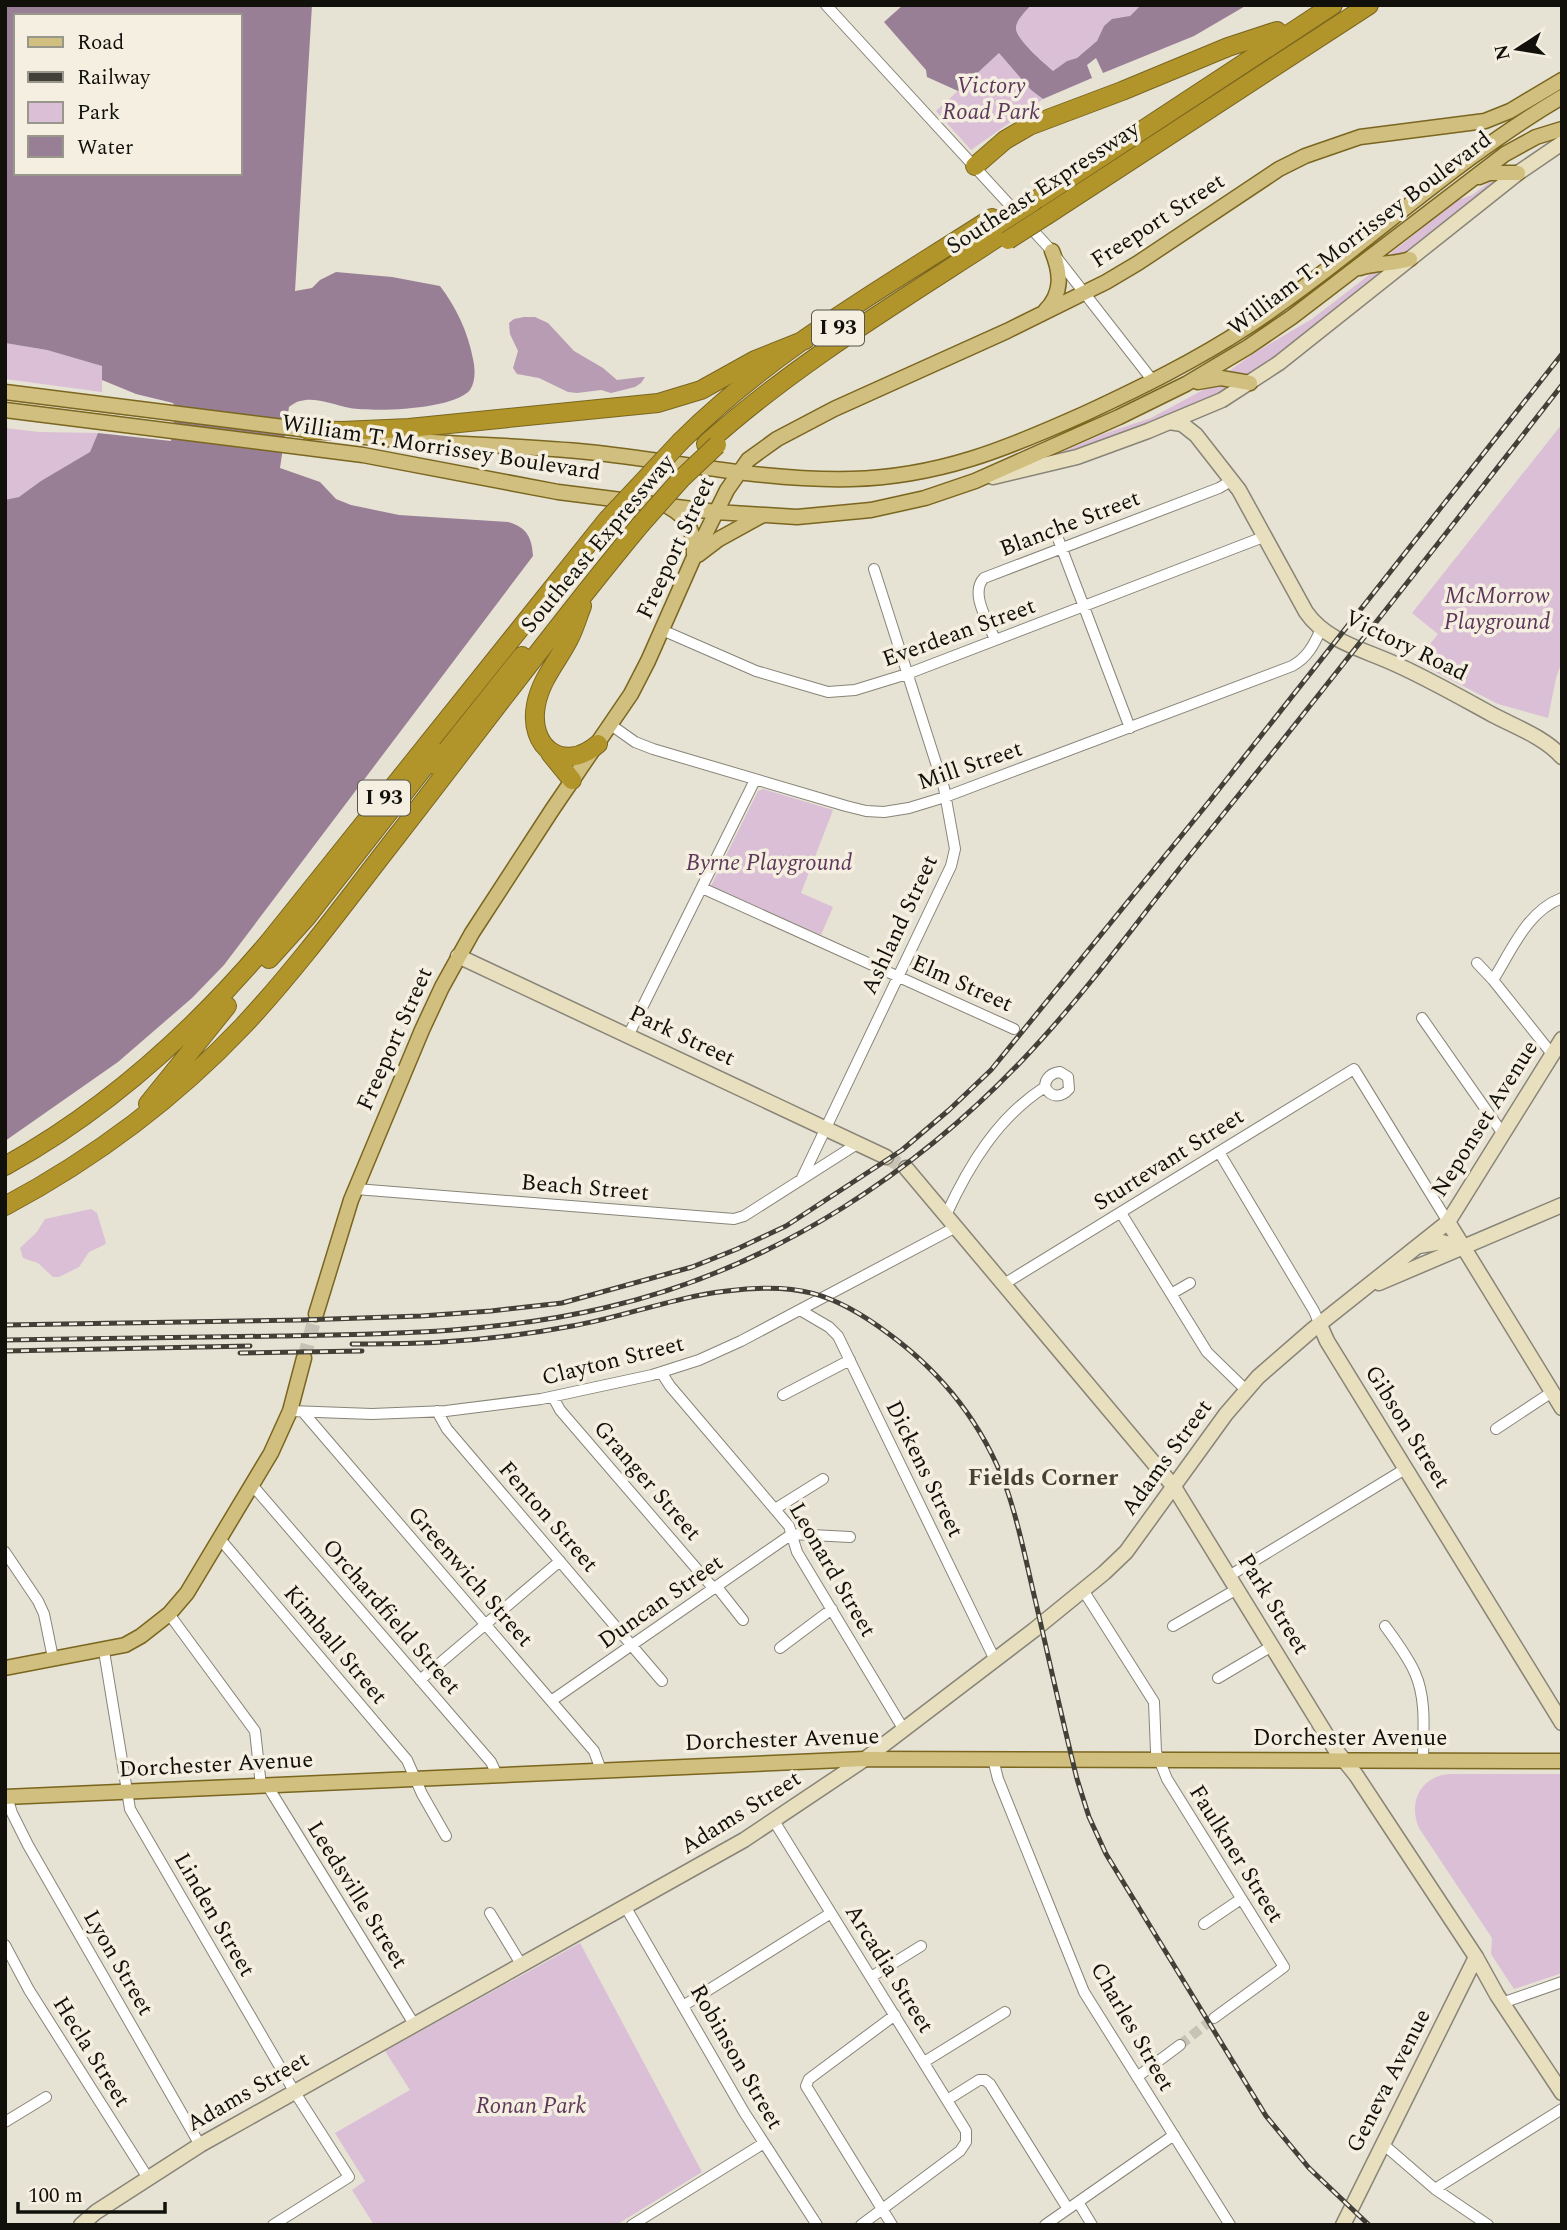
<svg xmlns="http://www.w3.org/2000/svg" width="1567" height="2230" viewBox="0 0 1567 2230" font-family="Spectral,serif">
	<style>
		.green { fill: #dabfd6 }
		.forest { fill: #b79cb4 }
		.water { fill: #997f96; fill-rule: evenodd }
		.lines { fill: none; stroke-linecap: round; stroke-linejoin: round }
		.street-tunnel { stroke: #c6c2b6; stroke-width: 10; stroke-dasharray: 10 5; stroke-linecap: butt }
		.secondary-tunnel { stroke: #c6c2b6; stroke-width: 14; stroke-dasharray: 14 7; stroke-linecap: butt }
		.primary-tunnel { stroke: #c6c2b6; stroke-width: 14; stroke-dasharray: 14 7; stroke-linecap: butt }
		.street-casing { stroke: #888477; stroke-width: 12 }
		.secondary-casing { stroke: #888477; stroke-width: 17 }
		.primary-casing { stroke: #7a661f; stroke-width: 17 }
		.highway-casing { stroke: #7a661f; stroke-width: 20 }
		.street { stroke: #fff; stroke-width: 10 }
		.secondary { stroke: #e8dfbf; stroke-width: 14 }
		.primary { stroke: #d1bf7f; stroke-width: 14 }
		.highway { stroke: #b2952a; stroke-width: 18 }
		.rail-casing { stroke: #424039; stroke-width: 5 }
		.rail { stroke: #f4efe1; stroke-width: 2.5; stroke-dasharray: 8; stroke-linecap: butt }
		.highway-bridge-casing { stroke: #7a661f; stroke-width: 20; stroke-linecap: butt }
		.highway-bridge { stroke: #b2952a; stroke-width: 18 }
		.labels { text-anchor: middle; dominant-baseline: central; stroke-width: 7; stroke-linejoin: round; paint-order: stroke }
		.shield { fill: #f4efe1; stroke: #55534b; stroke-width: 2 }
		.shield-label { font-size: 21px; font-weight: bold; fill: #11100b }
		.park-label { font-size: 23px; font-style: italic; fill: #5e375a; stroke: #f4efe1 }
		.street-label { font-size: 23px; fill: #11100b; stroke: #f4efe1 }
		.neighbourhood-label { font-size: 24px; font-weight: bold; fill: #444135; stroke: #f4efe1 }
	</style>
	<rect width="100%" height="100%" fill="#e6e2d4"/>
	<path class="green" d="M1031,5h110l-11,11 -26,10 -7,15 -20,17 -10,3 -14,10c-9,-9 -36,-31 -37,-42 -1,-8 10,-18 15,-24z
		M999,53l32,37 12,9 -72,51 -35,-39z
		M1495,178l5,2 -99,78 -10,-2v-3l67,-53 14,-5z
		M1382,269l1,3 -107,84 -30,20 -21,-2 31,-22 56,-33 62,-48z
		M5,343l42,7 55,16v26l-97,-13z
		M1212,385h20l-23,15 -143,54 -20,5 57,-25 48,-16z
		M1562,424v237l-6,17 -8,40 -50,-14 -82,-42 22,-28 -26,-21z
		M5,428l34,4 59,1 -8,19 -71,45 -10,3 -4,18z
		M763,789l70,21 -32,83 32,14 -12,28 -110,-49 47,-95z
		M91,1209l6,4 9,30 -2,2 -15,7 -10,15 -20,10h-6l-15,-14 -15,-5 -3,-10 17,-16 8,-13z
		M1449,1774h113v199l-48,16 -23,-35 1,-16 -73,-110c-11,-26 1,-51 30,-54z
		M580,1943l122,229 -86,53h-242l-22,-35 13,-9 -30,-48 75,-43 -25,-39z"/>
	<path class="forest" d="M524,317h11l13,6 26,28 29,17 14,12 25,-3h3l-4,6 -6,4 -24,6 -10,-3 -24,3 -9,-1 -29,-14 -22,-4 -4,-6 5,-17 -8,-17 -1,-11 5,-4z"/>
	<path class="water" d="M5,5h307l-17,286 17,-3 8,-8 16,-8 56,5 48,9c16,21 28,46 33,73 2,9 3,22 -3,31 -17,20 -95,22 -120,18 -20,-4 -44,-16 -61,-1l-9,61 40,14 16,17 15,6 48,10 109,7c19,5 24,16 25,34l-309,409 -32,33 -74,64 -113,79v-641l14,-3 22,-16 49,-29 8,-19 73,8 5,-33 -3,-5 -37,-9 -34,-14v-14l-55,-16 -42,-7zM16,16h224v157h-224z
		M903,5h128c-5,6 -16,16 -15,24 1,11 28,34 37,42l14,-10 10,-3 20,-17 7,-15 8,-7 18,-3 11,-11h106l-53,31 -91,37 -7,-15 -9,7 5,13 -49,21 -12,-9 -32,-37 -41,38 -31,-14 -1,-7 -42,-48z"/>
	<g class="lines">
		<path class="street-tunnel" d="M1180,2045l34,-27"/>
		<path class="secondary-tunnel" d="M886,1157l20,11"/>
		<path class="primary-tunnel" d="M304,1358l12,-44"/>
		<g class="street-casing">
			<path id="street" d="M826,5l224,244 103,132
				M1054,528l76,200
				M662,630l94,41 72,21 27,-2 52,-16 359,-138
				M995,640c-6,-17 -26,-47 -11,-62l235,-90 12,-7
				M611,725l24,17 18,7 193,57 20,5 18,1 25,-4 36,-11 347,-131c15,-8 22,-21 29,-37
				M702,888l312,141
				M1477,963l16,17 59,74
				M1493,980c19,-30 34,-69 69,-82
				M1422,1018l81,116
				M628,1036l127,-256
				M1219,1152l95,159 6,14
				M801,1180l150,-314 4,-17 -11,-61 -70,-219
				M356,1189l378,30 10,-3 113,-72
				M1121,1213l86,139 39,38
				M946,1215c23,-50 52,-98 99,-128 0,-9 6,-14 15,-15l8,5 1,12c-8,9 -18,9 -24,-2
				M1004,1284l350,-215 94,153
				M1171,1294l19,-11
				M800,1310l29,17 9,9 157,324
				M661,1372l9,14 119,140 8,26 107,178
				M783,1395l67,-35
				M553,1397l7,13 154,179
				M290,1411l82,3 74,-3 95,-12 111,-24 47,-15 42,-19 215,-114
				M437,1411l10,18 215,252
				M303,1412l291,339 7,19
				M1496,1429l56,-37
				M253,1486l238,276 6,13
				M775,1509l48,-30
				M220,1539l187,221 15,34 24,42
				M5,1552l33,49 6,13 9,44
				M1229,1576l176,-107
				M717,1587l26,33
				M1083,1590l71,112 2,50 11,27 117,188 -70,51
				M169,1614l86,117 6,55
				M1173,1626l64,-37
				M1385,1626c11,15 23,31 30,47 12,27 8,60 8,88
				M780,1648l52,-39
				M104,1651l26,158 164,282 55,86 -76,48
				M1218,1678l54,-32
				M420,1680l140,-119
				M551,1701l241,-167 58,3
				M993,1759l5,20 86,213 146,233
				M267,1785l147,239
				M7,1797l5,16 16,32 172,300
				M774,1821l192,310v11l-6,9 -99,74
				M625,1906l119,206 73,113
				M490,1913l31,51
				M1204,1924l37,-25
				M5,1945l24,45 119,188
				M871,1977l50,-31
				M1502,2003l60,-21
				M683,2006l148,-93
				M924,2062l81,-50
				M1137,2077l43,-32
				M947,2100l32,-20h6l5,4 78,125
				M5,2122l41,-25
				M1383,2144l52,45 53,36
				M1435,2189l127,-80
				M1078,2202l14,23
				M632,2225l132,-82
				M892,2225l-86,-139 3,-7 86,-64
				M1045,2225l129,-90"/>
		</g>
		<g class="secondary-casing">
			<path id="secondary" d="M1169,422l13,2 14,11 43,55 67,122c20,29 56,37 87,51 34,15 67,34 100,52 23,12 51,22 69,42
				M993,477l84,-20 71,-26 74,-31 57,-37 239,-190 44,-30
				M458,956l428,201
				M906,1168l268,319 161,262 21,26 27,41 93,141 21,38 65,98
				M1448,1222l114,186
				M1419,1246l23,-4 20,5
				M1379,1283l183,-78
				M1320,1325l7,16 235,382
				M81,2225l15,-13 104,-67 544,-305 121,-81 169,-129 70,-57 22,-21 100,-138 32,-37 54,-47 136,-108 114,-183
				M1343,2225l133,-268"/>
		</g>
		<g class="primary-casing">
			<path id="primary" d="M1479,177l10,-4h29
				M1360,268c17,-6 33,-3 50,-9
				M1045,311c18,-18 16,-38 7,-60
				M1198,382l23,-4 29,5
				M5,392l311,39
				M5,410l358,45 195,37 158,20 81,5 74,-7 54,-12 50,-17 144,-64 67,-33 62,-37 44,-30 213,-163 31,-17 26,-8
				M357,436c77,9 154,8 231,16 87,9 175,29 263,27 87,-2 155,-30 233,-65 56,-26 111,-53 163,-87 109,-72 202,-164 315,-230
				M669,507c20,11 25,25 25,47
				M698,555l21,-16 42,-23
				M316,1314l35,-114 71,-170 20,-43 30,-54 80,-123 79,-116 17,-33 46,-104 33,-67 21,-30 29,-21 57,-30 173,-78 99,-49 32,-19 141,-94 26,-13 55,-19 125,-16 25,-10 52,-31
				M5,1668l120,-23 16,-9 28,-22 18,-21 84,-140 19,-42 14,-53
				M5,1797l860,-38 697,2"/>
		</g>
		<g class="highway-casing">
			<path id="highway" d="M975,166l30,-26 24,-14 93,-35 106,-44 49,-16
				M1033,202l300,-197
				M1047,215l322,-210
				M308,430l34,1 67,-3 249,-25 43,-13 54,-30 50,-20
				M681,441c90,-90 204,-154 311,-223
				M706,444c90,-81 196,-144 297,-210
				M582,606c-4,10 -7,21 -12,31 -11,23 -29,41 -34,68 -8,42 27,69 62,39
				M550,753l22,27
				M435,765l87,-109
				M269,959l37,-41 130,-166
				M148,1104l79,-98
				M5,1166c103,-57 188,-134 264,-224l338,-422
				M5,1206c90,-48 169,-107 239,-181 55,-59 103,-125 153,-189 81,-104 159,-210 244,-312"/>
		</g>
		<use href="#street" class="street"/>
		<use href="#secondary" class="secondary"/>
		<use href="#primary" class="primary"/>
		<use href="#highway" class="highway"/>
		<g class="rail-casing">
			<path id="rail" d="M5,1325l296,-5 120,-4 70,-5 71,-8 130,-36 45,-18 49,-23 116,-76 47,-40 42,-40 217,-267 354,-449
				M5,1340c92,-2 184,-3 276,-4 108,-2 216,-3 323,-28 170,-39 321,-139 437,-268 60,-66 111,-139 167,-207 120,-148 237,-298 354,-448
				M352,1344c74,1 147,-4 220,-18 52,-9 102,-29 155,-35 69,-9 106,1 162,43 53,39 94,91 117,153 13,36 20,75 29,112 14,60 27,120 42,180l12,38 17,37 160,262 43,52 60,57
				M5,1351l245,-5
				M240,1353l122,-2"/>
		</g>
		<use href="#rail" class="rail"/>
		<g class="highway-bridge-casing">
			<path id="highway-bridge" d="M997,225l36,-23
				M1008,240l39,-25
				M607,520l74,-79
				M641,524l40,-45 36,-34"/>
		</g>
		<use href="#highway-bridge" class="highway-bridge"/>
	</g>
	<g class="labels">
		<g class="shield">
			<rect x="812" y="310.5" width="52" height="35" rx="5"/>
			<rect x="358" y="780.5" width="52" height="35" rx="5"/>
		</g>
		<g class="shield-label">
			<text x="838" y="328">I 93</text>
			<text x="384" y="798">I 93</text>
		</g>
		<g class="park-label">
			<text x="991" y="86">Victory<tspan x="991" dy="26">Road Park</tspan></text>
			<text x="1497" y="596">McMorrow<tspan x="1497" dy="26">Playground</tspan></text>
			<text x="769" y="863">Byrne Playground</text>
			<text x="531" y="2106">Ronan Park</text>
		</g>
		<g class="street-label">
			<text transform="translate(1043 188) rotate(-33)">Southeast Expressway</text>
			<text transform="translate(1158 221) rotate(-33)">Freeport Street</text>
			<text transform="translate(1360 234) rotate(-37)">William T. Morrissey Boulevard</text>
			<text transform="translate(441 448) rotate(9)">William T. Morrissey Boulevard</text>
			<text transform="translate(1070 524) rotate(-21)">Blanche Street</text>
			<text transform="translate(598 544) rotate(-50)">Southeast Expressway</text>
			<text transform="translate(676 548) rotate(-65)">Freeport Street</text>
			<text transform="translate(959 633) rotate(-20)">Everdean Street</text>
			<text transform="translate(1406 646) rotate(26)">Victory Road</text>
			<text transform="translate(970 766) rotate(-19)">Mill Street</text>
			<text transform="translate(900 925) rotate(-65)">Ashland Street</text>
			<text transform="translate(962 984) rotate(24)">Elm Street</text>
			<text transform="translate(682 1036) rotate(25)">Park Street</text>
			<text transform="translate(395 1039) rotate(-66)">Freeport Street</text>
			<text transform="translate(1485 1119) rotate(-58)">Neponset Avenue</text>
			<text transform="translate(1169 1160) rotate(-32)">Sturtevant Street</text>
			<text transform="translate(585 1188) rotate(5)">Beach Street</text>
			<text transform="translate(613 1361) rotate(-14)">Clayton Street</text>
			<text transform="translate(1407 1427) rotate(58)">Gibson Street</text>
			<text transform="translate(1167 1458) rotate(-54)">Adams Street</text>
			<text transform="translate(924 1469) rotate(64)">Dickens Street</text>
			<text transform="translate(647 1481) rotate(49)">Granger Street</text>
			<text transform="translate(548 1517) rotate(49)">Fenton Street</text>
			<text transform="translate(832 1570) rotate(60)">Leonard Street</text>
			<text transform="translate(470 1577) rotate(49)">Greenwich Street</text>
			<text transform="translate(661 1602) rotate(-35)">Duncan Street</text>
			<text transform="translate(1273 1604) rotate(58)">Park Street</text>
			<text transform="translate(391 1617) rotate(49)">Orchardfield Street</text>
			<text transform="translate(335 1645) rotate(50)">Kimball Street</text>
			<text x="1350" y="1738">Dorchester Avenue</text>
			<text transform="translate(782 1740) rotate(-2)">Dorchester Avenue</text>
			<text transform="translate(216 1765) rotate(-3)">Dorchester Avenue</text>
			<text transform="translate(741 1813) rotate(-32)">Adams Street</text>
			<text transform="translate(1236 1854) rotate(58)">Faulkner Street</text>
			<text transform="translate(357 1895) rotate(58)">Leedsville Street</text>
			<text transform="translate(214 1915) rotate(60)">Linden Street</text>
			<text transform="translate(118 1963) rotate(60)">Lyon Street</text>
			<text transform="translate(889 1969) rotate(58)">Arcadia Street</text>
			<text transform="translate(1132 2027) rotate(60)">Charles Street</text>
			<text transform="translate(91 2052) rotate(58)">Hecla Street</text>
			<text transform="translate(736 2057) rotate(60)">Robinson Street</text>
			<text transform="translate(1389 2081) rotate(-63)">Geneva Avenue</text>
			<text transform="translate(248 2092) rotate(-30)">Adams Street</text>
		</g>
		<g class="neighbourhood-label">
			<text x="1043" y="1478">Fields Corner</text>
		</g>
	</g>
	<rect width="1567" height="2230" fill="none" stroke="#11100b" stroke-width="14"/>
	<rect x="14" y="14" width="228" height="161" fill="#f4efe1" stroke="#99968b" stroke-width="2"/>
	<rect x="28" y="37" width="35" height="10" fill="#d1bf7f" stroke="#99968b" stroke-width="2"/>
	<text x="77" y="49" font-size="21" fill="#11100b">Road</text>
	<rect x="28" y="72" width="35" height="10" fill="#424039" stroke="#99968b" stroke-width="2"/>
	<text x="77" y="84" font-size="21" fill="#11100b">Railway</text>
	<rect x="28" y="102" width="35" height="21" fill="#dabfd6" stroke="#99968b" stroke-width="2"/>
	<text x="77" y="119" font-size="21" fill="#11100b">Park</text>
	<rect x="28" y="136" width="35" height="21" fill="#997f96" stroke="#99968b" stroke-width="2"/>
	<text x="77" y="154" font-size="21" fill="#11100b">Water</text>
	<g transform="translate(1518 49) rotate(258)" stroke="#f4efe1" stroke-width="5" paint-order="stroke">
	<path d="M0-5L12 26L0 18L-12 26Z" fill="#11100b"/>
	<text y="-10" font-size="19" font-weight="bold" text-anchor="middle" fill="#11100b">N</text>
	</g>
	<path d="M18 2202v10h147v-10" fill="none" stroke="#11100b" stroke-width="3.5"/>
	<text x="28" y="2202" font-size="21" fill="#11100b" stroke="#f4efe1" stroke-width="5" paint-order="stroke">100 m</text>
</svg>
